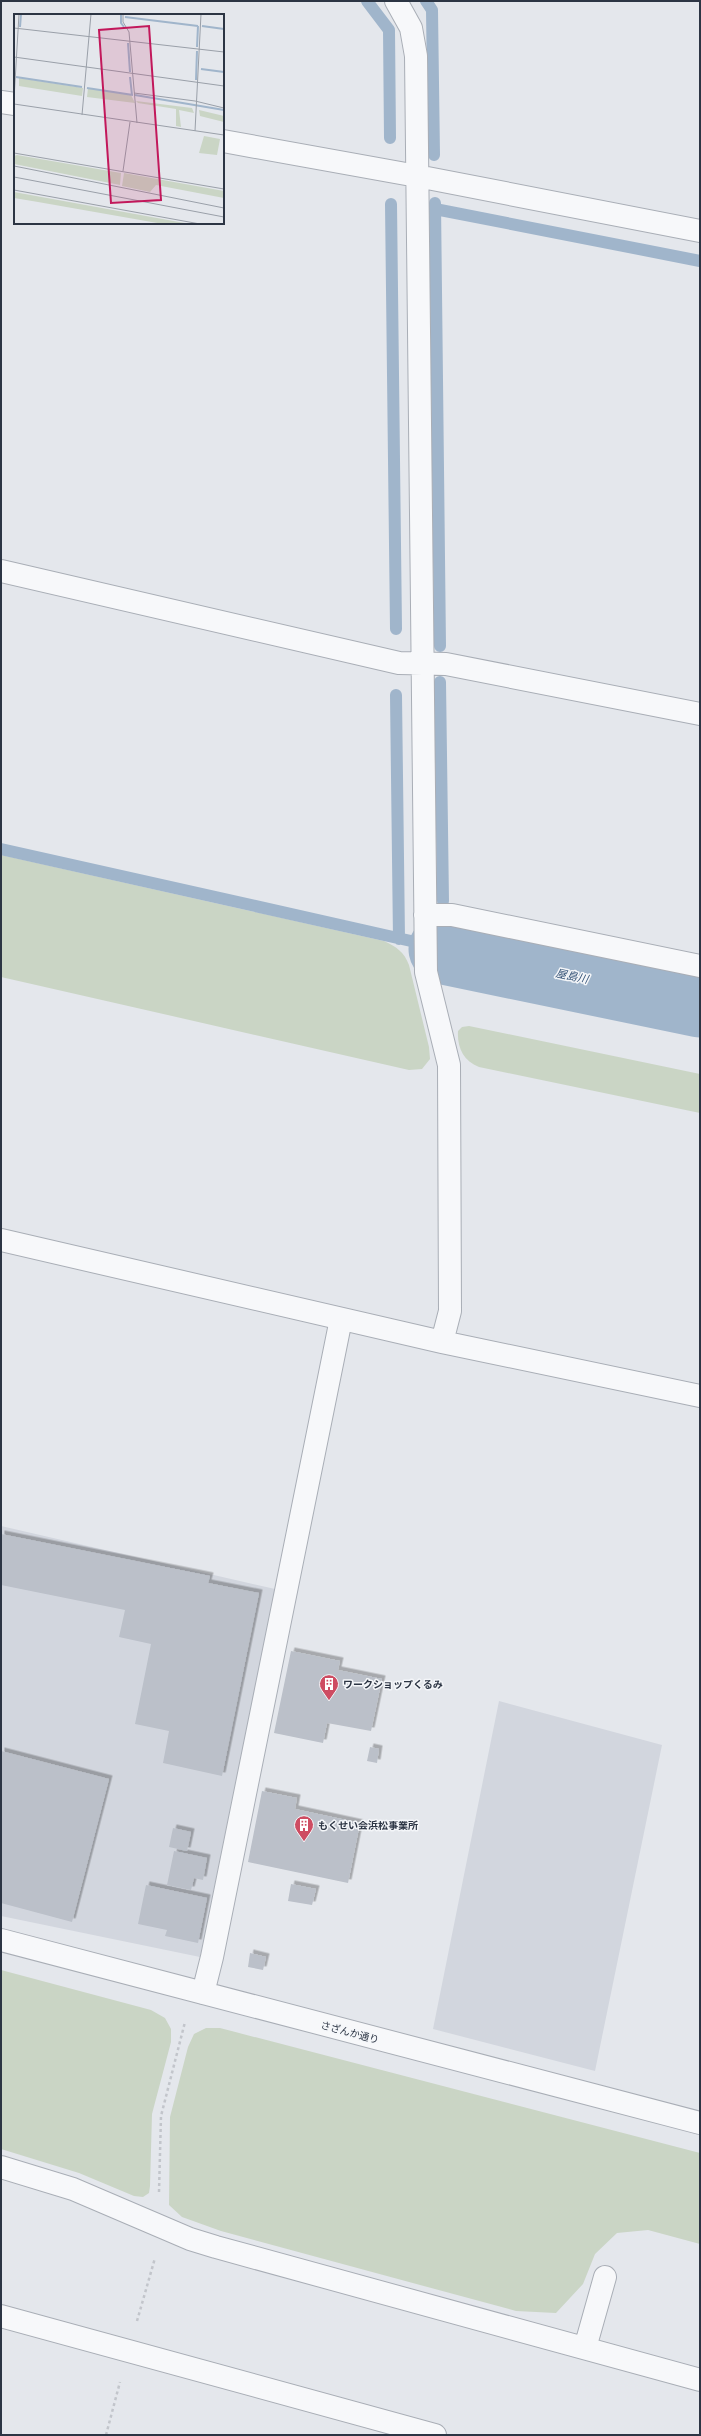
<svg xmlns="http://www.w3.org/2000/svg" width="701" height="2436" viewBox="0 0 701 2436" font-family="'Public Sans','Noto Sans JP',sans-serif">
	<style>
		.built { fill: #d2d6de }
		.green { fill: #cad5c5 }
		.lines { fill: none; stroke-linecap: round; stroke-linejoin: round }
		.stream { stroke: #a0b5cb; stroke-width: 12 }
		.river { stroke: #a0b5cb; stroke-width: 71 }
		.building { fill: #bbc0c9; filter: url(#shadow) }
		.minor-casing { stroke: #a9aeb6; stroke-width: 24 }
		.path { stroke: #c2c5cb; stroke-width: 2.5; stroke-dasharray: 3 3; stroke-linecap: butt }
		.minor { stroke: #f7f8fa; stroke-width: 22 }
		.labels { text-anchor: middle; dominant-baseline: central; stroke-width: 3; stroke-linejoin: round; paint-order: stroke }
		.poi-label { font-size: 10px; font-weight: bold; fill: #2c3544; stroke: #f4f6f9; text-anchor: start }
		.street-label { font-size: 10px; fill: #2c3544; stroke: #f4f6f9 }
		.water-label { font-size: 11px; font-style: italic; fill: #365478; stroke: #f4f6f9 }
		.inset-river { fill: none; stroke: #a0b5cb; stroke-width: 2 }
		.inset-road { fill: none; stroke: #9aa0a9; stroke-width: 1 }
		.view { fill: #c2185b; fill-opacity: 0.15; stroke: #c2185b; stroke-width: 2 }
		.inset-edge { fill: none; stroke: #2c3544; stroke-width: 2 }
	</style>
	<defs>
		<filter id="shadow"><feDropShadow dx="3.5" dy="-3.5" stdDeviation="0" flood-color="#0004"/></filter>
	</defs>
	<rect width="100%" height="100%" fill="#e4e7ec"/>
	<path class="built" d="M1,1526l274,63 -75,368 -199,-41z
		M499,1701l163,44 -67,326 -162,-42z"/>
	<path class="green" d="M1,855l383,86c13,6 20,11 25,24l20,82 1,12 -8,10 -13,1 -408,-93z
		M469,1026l231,48v39l-221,-46c-16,-6 -22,-20 -21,-36l4,-4z
		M1,1970l150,40 14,8 6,11v13l-19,72 -2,72 -1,7 -6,4 -9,-1 -55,-23 -78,-24z
		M206,2028h14l480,125v91l-52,-14 -31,3 -22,21 -12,30 -27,29 -40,-2 -295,-80 -39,-14 -13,-12 1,-88 18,-70 6,-13z"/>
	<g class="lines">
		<path class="stream" d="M367,1l22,29 1,108
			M426,1l6,9 2,145
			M435,203l5,443
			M391,204l5,425
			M435,209l265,52
			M440,682l3,219
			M396,695l3,244
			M1,849l410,92
			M440,948l4,1 -1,-24"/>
		<path class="river" d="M444,949l256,53"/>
	</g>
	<path class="building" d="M1,1534l209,42 -2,7 51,10 -37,183 -59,-13 6,-32 -34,-7 16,-80 -32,-7 6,-27 -124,-25z
		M291,1651l49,10 -2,9 44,9 -11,52 -44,-8 -4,20 -49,-10z
		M370,1747l9,2 -2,14 -10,-2z
		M1,1751l108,28 -37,143 -71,-19z
		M262,1791l35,7 -2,11 65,14 -12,60 -100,-21z
		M173,1828l18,4 -4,19 -18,-4z
		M174,1851l33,7 -4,22 -9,-2 -3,12 -24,-5z
		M291,1884l25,5 -4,16 -24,-4z
		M146,1885l61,13 -9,45 -33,-7 2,-6 -29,-6z
		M250,1953l16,4 -3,13 -15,-3z"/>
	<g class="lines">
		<g class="minor-casing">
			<path id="minor" d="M396,1l15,27 5,28 10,916 23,93 1,246 -8,31
				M1,102l14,2
				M223,141l194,35 283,55
				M1,571l398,92 47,1 254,50
				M425,915h27l248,51
				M1,1240l441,102 258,54
				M1,1940l699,183
				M203,1993l9,-36 129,-638
				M1,2167l72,22 117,50 26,8 484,133
				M1,2316l434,119
				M585,2348l20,-71"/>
		</g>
		<path class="path" d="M159,2192l2,-76 24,-94
			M137,2321l18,-63
			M106,2435l14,-53"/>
		<use href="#minor" class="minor"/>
	</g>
	<defs>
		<g id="building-pin" transform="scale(1)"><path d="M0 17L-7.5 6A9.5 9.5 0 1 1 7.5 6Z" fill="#ce4c62" stroke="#f4f6f9"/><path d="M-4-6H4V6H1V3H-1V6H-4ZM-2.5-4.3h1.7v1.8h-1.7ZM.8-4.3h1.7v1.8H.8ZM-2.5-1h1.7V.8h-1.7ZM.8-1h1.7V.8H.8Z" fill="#fff"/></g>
	</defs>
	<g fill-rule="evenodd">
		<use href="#building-pin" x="329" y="1684"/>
		<use href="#building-pin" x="304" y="1825"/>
	</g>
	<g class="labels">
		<g class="poi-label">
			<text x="343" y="1684">ワークショップくるみ</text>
			<text x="318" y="1825">もくせい会浜松事業所</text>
		</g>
		<g class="street-label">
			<text transform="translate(350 2032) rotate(15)">さざんか通り</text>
		</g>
		<g class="water-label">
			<text transform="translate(572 976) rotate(12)">屋島川</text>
		</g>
	</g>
	<g transform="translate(14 14)">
		<rect width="210" height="210" fill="#e4e7ec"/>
		<path d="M5,64l64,10 -1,8 -63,-10zM74,74l43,7 4,8 -48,-6zM122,87l56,7 2,5 -15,-3 2,17 -5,-1v-17l-38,-6zM185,96l25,6v6l-24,-6zM190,122l16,3 -3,16 -18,-2zM3,141l104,18 -1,12 -106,-21v-8zM110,159l100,18v7l-68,-13 -6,7 -28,-6zM0,178l176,32h-27l-125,-22 -24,-4z" fill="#cad5c5"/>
		<path class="inset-river" d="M107,1v8l3,4M111,3l73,9M188,12l22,3M6,13l1,-13M114,29l2,29M183,33l1,-21M187,55l23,3M2,63l66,10M116,63l2,18M182,66l1,-29M73,74l46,7M121,81l89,15"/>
		<path class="inset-road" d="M109,0v8l6,10 8,91M0,14l210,24M0,43l210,29M120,79l61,8 29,7M0,85l5,-85M0,90l210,31M68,101l9,-101M181,117l6,-117M0,139l210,36M0,152l210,42M109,157l7,-49M0,163l210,40M0,176l186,34"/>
		<path class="view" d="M135,12l12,174 -50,3 -12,-173z"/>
		<rect width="210" height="210" class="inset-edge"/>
	</g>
	<rect width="701" height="2436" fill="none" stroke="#2c3544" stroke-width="4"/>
</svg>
